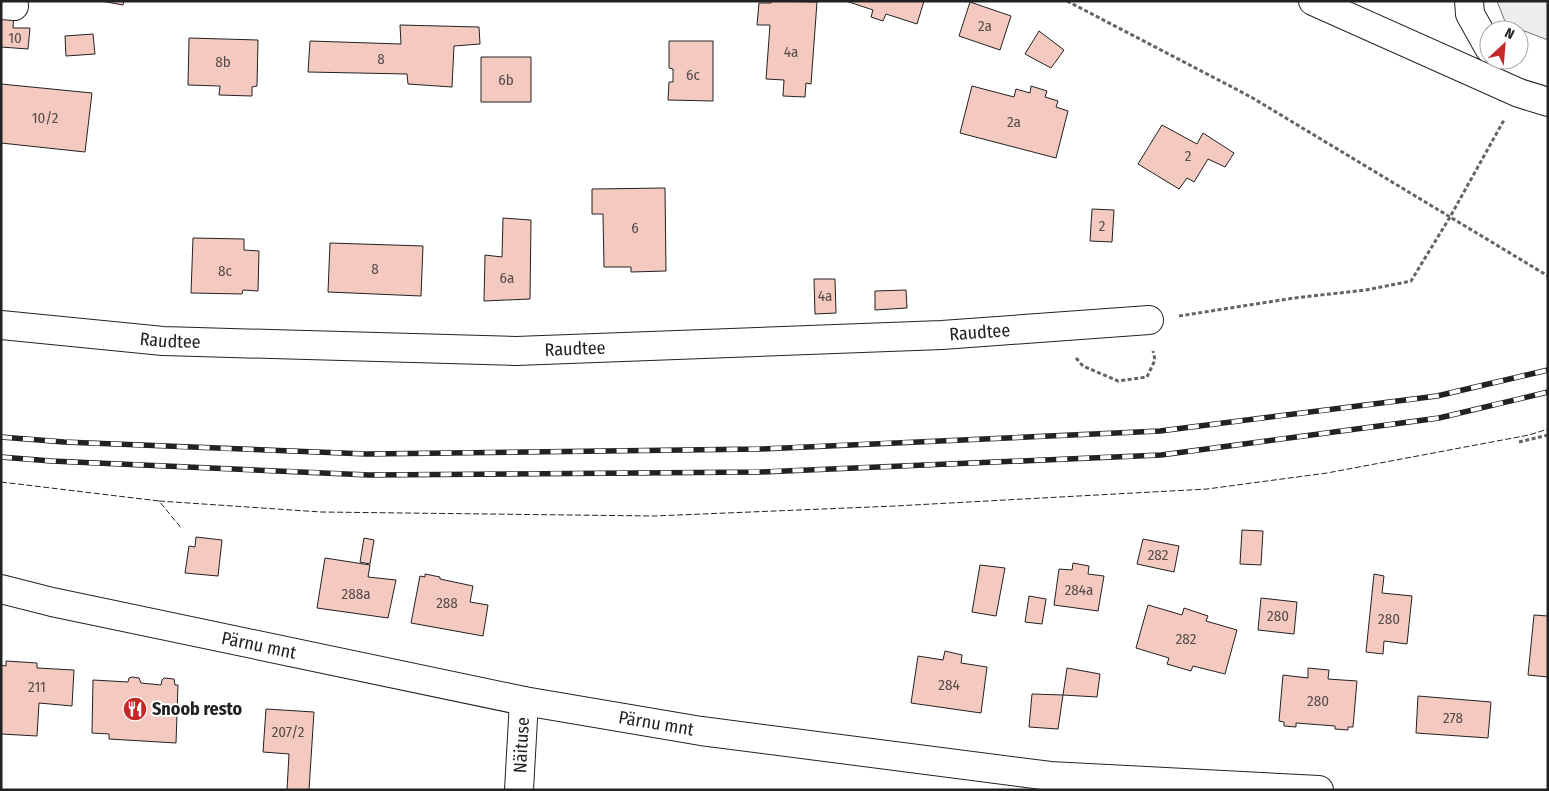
<svg xmlns="http://www.w3.org/2000/svg" width="1549" height="791" viewBox="0 0 1549 791" font-family="'Fira Sans Condensed',sans-serif">
	<style>
		.green { fill: #eee; stroke: #6f6f6f }
		.building { fill: #f3c9c0; stroke: #222 }
		.lines { fill: none; stroke-linecap: round; stroke-linejoin: round }
		.minor-casing { stroke: #222; stroke-width: 30 }
		.major-casing { stroke: #222; stroke-width: 30 }
		.path { stroke: #646464; stroke-width: 3; stroke-dasharray: 4 2.5; stroke-linecap: butt }
		.minor { stroke: #fff; stroke-width: 28 }
		.major { stroke: #fff; stroke-width: 28 }
		.rail-casing { stroke: #222; stroke-width: 5.5 }
		.rail { stroke: #fff; stroke-width: 4; stroke-dasharray: 11; stroke-linecap: butt }
		.fence { stroke: #222; stroke-width: 1; stroke-dasharray: 6 2.5; stroke-linecap: butt }
		.labels { text-anchor: middle; dominant-baseline: central; stroke-width: 4; stroke-linejoin: round; paint-order: stroke }
		.number-label { font-size: 15px; fill: #564c4a }
		.street-label { font-size: 18px; fill: #222; stroke: #fff }
		.poi-label { font-size: 18px; font-weight: bold; fill: #222; stroke: #fff; text-anchor: start }
	</style>
	<rect width="100%" height="100%" fill="#fff"/>
	<path class="green" d="M1497,1h51v39l-42,-16z"/>
	<path class="building" d="M101,1h23l-1,4z
		M771,1l46,1 -6,82 -5,-1 -1,14 -22,-1 1,-16 -18,-1 4,-54h-13l2,-22h12z
		M846,1h78l-7,23 -31,-10 -3,7 -12,-4 2,-7z
		M970,2l41,14 -11,34 -41,-14z
		M1,14h13l-1,14h17l-2,21 -27,-2z
		M400,25l79,2 1,17 -26,2 -2,41 -44,-3 -1,-10 -99,-2 2,-31 91,3z
		M1039,31l25,19 -13,18 -26,-14z
		M93,34l2,20 -29,2 -1,-20z
		M189,38l69,2 -1,46 -5,1v9l-33,-1 1,-9 -32,-1z
		M669,41h44v60l-45,-1 1,-18h4v-13l-4,-1z
		M481,57h50v45h-50z
		M1,84l91,9 -7,59 -84,-9z
		M972,86l42,11 2,-8 14,4 1,-7 16,5 -2,6 13,4 -2,6 12,4 -12,47 -96,-25z
		M1162,125l35,19 6,-11 31,20 -9,14 -17,-8 -14,23 -7,-4 -8,11 -41,-25z
		M665,188l1,83 -35,1v-5h-27l-1,-53h-11v-25z
		M1092,209l22,1 -2,32 -22,-1z
		M503,218l28,2 -1,79 -46,2 1,-46 17,2z
		M193,238l51,1v11l15,1 -1,40 -15,-1 -1,4 -51,-1z
		M330,243l93,3 -2,50 -93,-4z
		M814,279h21l1,34 -21,1z
		M906,290l1,18 -32,2v-19z
		M1242,530l21,1 -2,34 -21,-1z
		M196,537l26,3 -4,36 -33,-3 4,-27 6,1z
		M364,538l10,2 -4,24 -10,-2z
		M1143,539l36,7 -5,26 -37,-8z
		M325,558l45,7 -2,12 28,3 -8,38 -71,-10z
		M1073,563l16,3 -1,8 16,2 -6,35 -44,-6 5,-36 13,1z
		M980,565l25,3 -9,48 -24,-4z
		M425,574l15,3v2l33,7 -3,16 18,3 -5,31 -72,-13 9,-47 5,1z
		M1374,574l10,2 -2,17 30,3 -5,48 -23,-3 -1,13 -17,-2z
		M1029,596l17,3 -4,25 -17,-2z
		M1261,598l36,4 -3,32 -36,-4z
		M1148,605l34,10 2,-7 24,8 -2,5 31,9 -12,44 -32,-8 -2,5 -24,-7 2,-6 -33,-10z
		M1534,615l14,1v61l-20,-2z
		M945,651l17,4 -1,8 26,4 -6,46 -70,-10 7,-47 25,4z
		M6,661l31,2v5l37,2 -2,36 -33,-3 -2,33 -36,-2v-69l5,1z
		M1067,668l33,6 -3,23 -34,-2z
		M1308,668l21,2 -1,9 29,2 -4,46h-5v3l-13,-1v-3l-39,-3v4l-12,-1v-4l-5,-1 4,-46 25,3z
		M132,677l7,1 2,5 20,2 1,-5 2,-2 10,1 1,6h3l-2,58 -67,-4v-5l-17,-1 1,-53 35,2 1,-4z
		M1032,694l31,1 -5,34 -29,-2z
		M1418,696l73,6 -3,36 -72,-5z
		M266,709l48,3 -5,78h-22l2,-36 -26,-2z"/>
	<g class="lines">
		<g class="minor-casing">
			<g id="minor">
				<path d="M1313,1l206,92 29,9"/>
				<path d="M1469,1l1,13 19,34"/>
				<path d="M1,5l13,1"/>
				<path id="s1" d="M1,325l162,16 353,10 426,-16 207,-15"/>
				<path id="s2" d="M519,790l5,-89"/>
			</g>
		</g>
		<g class="major-casing">
			<g id="major">
				<path id="s3" d="M1,589l51,13 472,99 177,30 349,45 269,14"/>
			</g>
		</g>
		<path class="path" d="M1067,1l184,96 297,179
			M1179,316l115,-18 72,-8 45,-9 39,-64 54,-97
			M1076,358l7,8 35,15 29,-4 8,-17 -2,-9
			M1519,442l29,-7"/>
		<use href="#minor" class="minor"/>
		<use href="#major" class="major"/>
		<g class="rail-casing">
			<path id="rail" d="M1,437l63,5 303,12 394,-5 399,-18 277,-35 111,-26
				M1,457l50,4 318,14 391,-3 401,-17 278,-37 109,-26"/>
		</g>
		<use href="#rail" class="rail"/>
		<path class="fence" d="M1,482l158,19 23,28
			M159,501l162,11 333,4 241,-10 312,-17 120,-16 202,-38 19,-6"/>
	</g>
	<defs>
		<g id="restaurant-disc" transform="scale(1.25)"><circle r="9.5" fill="#c62828" stroke="#fff"/><path d="M-5-6h1v4h1v-4h1v4h1v-4h1v5L-1.5 .5V6h-2V.5L-5-1ZM5-6V6H3V1.5H1.5Q1.5-4 5-6Z" fill="#fff"/></g>
	</defs>
	<g fill-rule="evenodd">
		<use href="#restaurant-disc" x="135" y="709"/>
	</g>
	<g class="labels">
		<g class="number-label">
			<text x="985" y="26">2a</text>
			<text x="15" y="38">10</text>
			<text x="791" y="52">4a</text>
			<text x="381" y="59">8</text>
			<text x="223" y="62">8b</text>
			<text x="693" y="75">6c</text>
			<text x="506" y="80">6b</text>
			<text x="45" y="118">10/2</text>
			<text x="1014" y="122">2a</text>
			<text x="1188" y="156">2</text>
			<text x="1102" y="226">2</text>
			<text x="635" y="228">6</text>
			<text x="375" y="269">8</text>
			<text x="225" y="271">8c</text>
			<text x="507" y="278">6a</text>
			<text x="825" y="296">4a</text>
			<text x="1158" y="555">282</text>
			<text x="1079" y="590">284a</text>
			<text x="356" y="594">288a</text>
			<text x="447" y="603">288</text>
			<text x="1278" y="616">280</text>
			<text x="1389" y="619">280</text>
			<text x="1186" y="639">282</text>
			<text x="949" y="685">284</text>
			<text x="37" y="687">211</text>
			<text x="1318" y="701">280</text>
			<text x="1453" y="718">278</text>
			<text x="288" y="732">207/2</text>
		</g>
		<g class="street-label">
			<text stroke="none"><textPath href="#s1" startOffset="980">Raudtee</textPath></text>
			<text stroke="none"><textPath href="#s1" startOffset="170">Raudtee</textPath></text>
			<text stroke="none"><textPath href="#s1" startOffset="575">Raudtee</textPath></text>
			<text stroke="none"><textPath href="#s3" startOffset="264">Pärnu mnt</textPath></text>
			<text stroke="none"><textPath href="#s3" startOffset="669">Pärnu mnt</textPath></text>
			<text stroke="none"><textPath href="#s2" startOffset="45">Näituse</textPath></text>
		</g>
		<g class="poi-label">
			<text x="152" y="709">Snoob resto</text>
		</g>
	</g>
	<rect width="1549" height="791" fill="none" stroke="#222222" stroke-width="5"/>
	<g transform="translate(1504 45) rotate(26)"><circle r="24" fill="#ffffff" stroke="#a7a7a7"/>
	<path d="M0-4L9 19L0 12L-9 19Z" fill="#c62828"/>
	<text y="-8" font-size="14" font-weight="bold" text-anchor="middle" fill="#222222">N</text>
	</g>
</svg>
